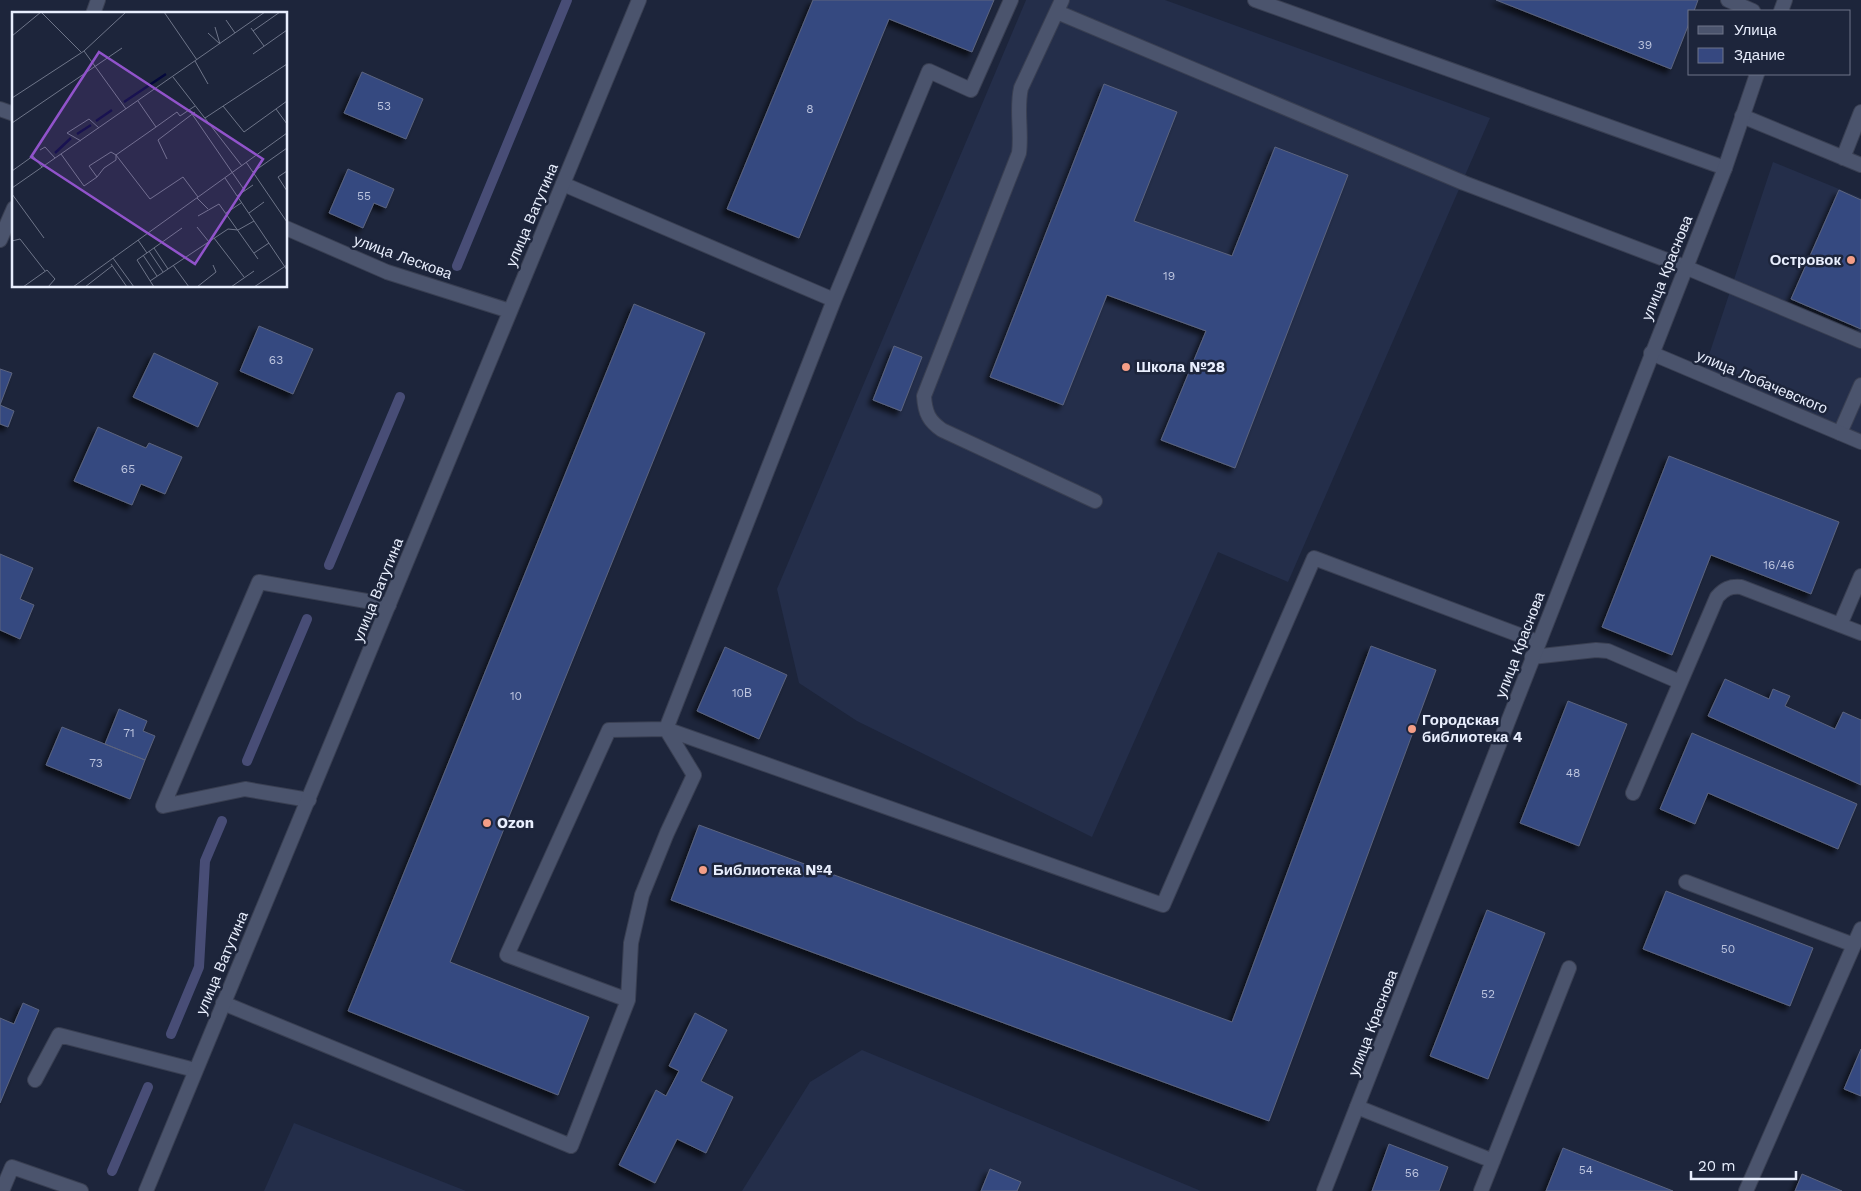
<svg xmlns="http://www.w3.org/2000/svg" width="1861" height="1191" viewBox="0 0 1861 1191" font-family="'Work Sans',sans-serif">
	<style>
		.built { fill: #242e4a }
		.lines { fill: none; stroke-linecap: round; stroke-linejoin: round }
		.stream { stroke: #484d76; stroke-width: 10 }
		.building { fill: #364880; stroke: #5b647e; filter: url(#shadow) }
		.service-casing { stroke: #393f52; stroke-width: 16 }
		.minor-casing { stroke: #393f52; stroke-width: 16 }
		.tertiary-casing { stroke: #393f52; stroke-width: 16 }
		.service { stroke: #4b546d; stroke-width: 14 }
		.minor { stroke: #4b546d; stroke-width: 14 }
		.tertiary { stroke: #4b546d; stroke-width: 14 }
		.poi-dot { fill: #f49e87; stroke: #1d253b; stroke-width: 2 }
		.labels { text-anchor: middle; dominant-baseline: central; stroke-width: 5; stroke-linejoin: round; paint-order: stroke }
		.number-label { font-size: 12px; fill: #bcc4de }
		.street-label { font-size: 15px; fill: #e8eefd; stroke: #1d253b }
		.poi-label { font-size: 15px; font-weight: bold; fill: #e8eefd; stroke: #1d253b; text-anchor: start }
		.inset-river { fill: none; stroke: #04083c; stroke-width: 2.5 }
		.inset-road { fill: none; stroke: #6e7589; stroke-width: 1 }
		.view { fill: #9153cb; fill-opacity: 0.15; stroke: #9153cb; stroke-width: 2.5 }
		.inset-edge { fill: none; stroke: #e8eefd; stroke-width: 2.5 }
	</style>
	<defs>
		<filter id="shadow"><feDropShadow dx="-4.5" dy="4.5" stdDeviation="2.5" flood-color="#0009"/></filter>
	</defs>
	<rect width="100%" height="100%" fill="#1d253b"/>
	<path class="built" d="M1026,0h139l325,118 -202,464 -70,-30 -126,285 -235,-116 -58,-38 -22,-94z
		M1773,162l88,36v239l-158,-64z
		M862,1050l339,141h-459l68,-109z
		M294,1123l172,68h-202z"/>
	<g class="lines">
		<path class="stream" d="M457,266l110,-266
			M329,565l71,-168
			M247,761l60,-142
			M171,1034l28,-67 6,-106 17,-40
			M112,1171l36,-84"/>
	</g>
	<path class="building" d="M813,0h181l-22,52 -83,-33 -90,219 -72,-29z
		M1496,0h202l-4,11h-4v10l-19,48z
		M362,72l61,27 -17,40 -62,-26z
		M1104,84l73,28 -43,109 98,35 43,-109 73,28 -113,293 -74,-28 45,-109 -99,-36 -44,110 -73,-28z
		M348,169l46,20 -8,19 -12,-5 -11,25 -34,-15z
		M1839,190l22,10v129l-70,-30z
		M634,304l71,29 -255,629 139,55 -31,78 -210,-84z
		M259,326l54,23 -20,45 -53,-23z
		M894,346l28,11 -21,54 -28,-11z
		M154,353l64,30 -20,44 -65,-30z
		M0,369l12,4 -12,32 14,6 -6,16 -8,-3z
		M98,427l48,21 3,-5 33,14 -17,37 -24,-10 -9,21 -58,-24z
		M1669,456l170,66 -28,72 -100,-39 -39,100 -70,-28z
		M0,554l33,14 -13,31 14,6 -14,34 -20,-9z
		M1371,646l65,24 -167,451 -598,-221 28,-75 533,197z
		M725,647l62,28 -28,64 -62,-28z
		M1725,679l44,20 4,-10 17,7 -5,10 50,23 8,-17 18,8v65l-153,-69z
		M1568,701l59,23 -48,122 -59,-23z
		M119,709l28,12 -4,10 12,5 -10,24 -40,-16z
		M62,727l83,33 -15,39 -84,-34z
		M1692,733l165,71 -19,45 -130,-56 -13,31 -35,-15z
		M1666,891l147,57 -23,58 -147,-57z
		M1487,910l58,23 -57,146 -58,-23z
		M23,1003l16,7 -39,93v-85l14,6z
		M695,1013l32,17 -26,51 32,16 -27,56 -29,-14 -22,44 -36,-18 37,-75 10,6 13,-25 -10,-5z
		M1861,1049v47l-17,-7z
		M1389,1144l59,23 -9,24h-67z
		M1563,1148l110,43h-127z
		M990,1169l31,13 -4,9h-36z
		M1802,1174l40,17h-47z"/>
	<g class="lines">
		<g class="service-casing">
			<path id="service" d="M1062,0l-41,88c-5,22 1,43 -2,65l-95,243c1,17 5,25 18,34l153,71
				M1728,0l25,11
				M1057,12l407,171 221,84 176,74
				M1742,116l119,49
				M1843,158l18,-46
				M563,184l271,116 -168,429 497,176 151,-347 224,84
				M834,300l95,-229 42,19 40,-90
				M1840,433l21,-48
				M1840,625l21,-49
				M1532,657l64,-7 12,1 72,31
				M1633,793l84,-196c7,-8 13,-11 24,-10l120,46
				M309,800l-64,-11 -82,17 96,-224 130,23
				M1686,882l168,63
				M223,1003l348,143 57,-146 3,-57 11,-48 25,-62 27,-58 -28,-46 -57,1 -102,225 121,45
				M35,1080l24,-45 136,35
				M1357,1107l136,54
				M2,1191l10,-24 69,24
				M1481,1191l88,-223
				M1746,1191l115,-262"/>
		</g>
		<g class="minor-casing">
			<path id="minor" d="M1255,0l470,168
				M93,14l5,-14
				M0,109l14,5
				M286,228l101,44 123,39
				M0,240l14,-32
				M1651,353l210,89
				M146,1191l493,-1191"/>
		</g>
		<g class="tertiary-casing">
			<path id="tertiary" d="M1781,11l4,-11
				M1324,1191l401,-1023 32,-94"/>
		</g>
		<use href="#service" class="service"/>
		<use href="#minor" class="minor"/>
		<use href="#tertiary" class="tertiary"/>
	</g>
	<g class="poi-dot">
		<circle cx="1851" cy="260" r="5"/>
		<circle cx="1126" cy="367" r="5"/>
		<circle cx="1412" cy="729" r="5"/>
		<circle cx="487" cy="823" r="5"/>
		<circle cx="703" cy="870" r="5"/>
	</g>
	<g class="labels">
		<g class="number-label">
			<text x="1645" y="45">39</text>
			<text x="384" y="106">53</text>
			<text x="810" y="109">8</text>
			<text x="364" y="196">55</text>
			<text x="1169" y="276">19</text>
			<text x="276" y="360">63</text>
			<text x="128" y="469">65</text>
			<text x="1779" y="565">16/46</text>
			<text x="742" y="693">10В</text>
			<text x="516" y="696">10</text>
			<text x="129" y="733">71</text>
			<text x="96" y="763">73</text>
			<text x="1573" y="773">48</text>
			<text x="1728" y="949">50</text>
			<text x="1488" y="994">52</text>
			<text x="1586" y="1170">54</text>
			<text x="1412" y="1173">56</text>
		</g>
		<g class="street-label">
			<text transform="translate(532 215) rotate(-67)">улица Ватутина</text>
			<text transform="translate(403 257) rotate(20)">улица Лескова</text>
			<text transform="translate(1667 268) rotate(-68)">улица Краснова</text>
			<text transform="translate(1762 382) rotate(23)">улица Лобачевского</text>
			<text transform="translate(378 590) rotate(-68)">улица Ватутина</text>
			<text transform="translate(1520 645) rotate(-69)">улица Краснова</text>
			<text transform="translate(222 963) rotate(-67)">улица Ватутина</text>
			<text transform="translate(1373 1023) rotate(-69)">улица Краснова</text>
		</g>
		<g class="poi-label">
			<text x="1841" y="260" text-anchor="end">Островок</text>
			<text x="1136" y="367">Школа №28</text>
			<text x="1422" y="720">Городская<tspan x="1422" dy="17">библиотека 4</tspan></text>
			<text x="497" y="823">Ozon</text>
			<text x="713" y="870">Библиотека №4</text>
		</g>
	</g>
	<g transform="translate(12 12)">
		<rect width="275" height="275" fill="#1d253b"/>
		<path class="inset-river" d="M112,90l42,-28M84,109l16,-11M65,122l14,-9M43,141l16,-15"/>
		<path class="inset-road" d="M29,0l40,40M152,0l33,48M214,8l9,13M239,16l13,18M241,19l27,-19M196,21l12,11 -5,-17M0,24l29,-24M72,39l42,58M241,42l34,-24M183,49l13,23M161,65l69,89M0,86l72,-47 42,-39M126,89l18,26 -40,28 34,44 33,-22 15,20M211,94l21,26 43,-31M264,97l11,15M180,102l53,77M193,106l82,-54M0,111l110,-75M144,115l21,-15 3,4 15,-10M69,129l-14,-8 22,-14 10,9M28,138l5,-3 10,11M49,142l23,32 13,-9 7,-9 12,-8v-5l-5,-3 -22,14 8,11M155,147l-9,-19 37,-28M234,150l41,60M0,159l21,-15 9,11M275,159l-9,6 9,14M241,160l34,-24M213,166l62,92M0,176l253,-176M0,182l32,44M225,184l16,-11M185,186l11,11M214,201l15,-10M237,201l15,-11M186,204l21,-12 39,55M185,215l12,15M202,226l30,39M126,228l9,13M0,229l8,-2 25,32M142,236l14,21M137,239l14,21M242,241l15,-10M131,243l14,21M101,246l21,29M99,252l16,23M161,253l16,22M138,269l78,-52 10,1 16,-9M11,275l24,-17 8,9 -7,8M61,275l214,-154M73,275l27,-21M142,275l-17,-27 45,-32M185,275l19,-15 -3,-7M219,275l23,-16M242,275l33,-22"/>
		<path class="view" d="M87,40l164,107 -68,105 -164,-107z"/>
		<rect width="275" height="275" class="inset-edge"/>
	</g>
	<rect x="1688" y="10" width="162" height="65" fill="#1d253b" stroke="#6e7589"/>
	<rect x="1698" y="26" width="25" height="8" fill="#4b546d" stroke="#6e7589"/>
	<text x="1734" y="35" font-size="15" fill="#e8eefd">Улица</text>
	<rect x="1698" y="48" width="25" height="15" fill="#364880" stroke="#6e7589"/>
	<text x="1734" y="60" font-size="15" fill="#e8eefd">Здание</text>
	<path d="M1691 1171v8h105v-8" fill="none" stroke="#e8eefd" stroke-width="2.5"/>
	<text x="1698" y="1171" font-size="15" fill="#e8eefd" stroke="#1d253b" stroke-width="4" paint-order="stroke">20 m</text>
</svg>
